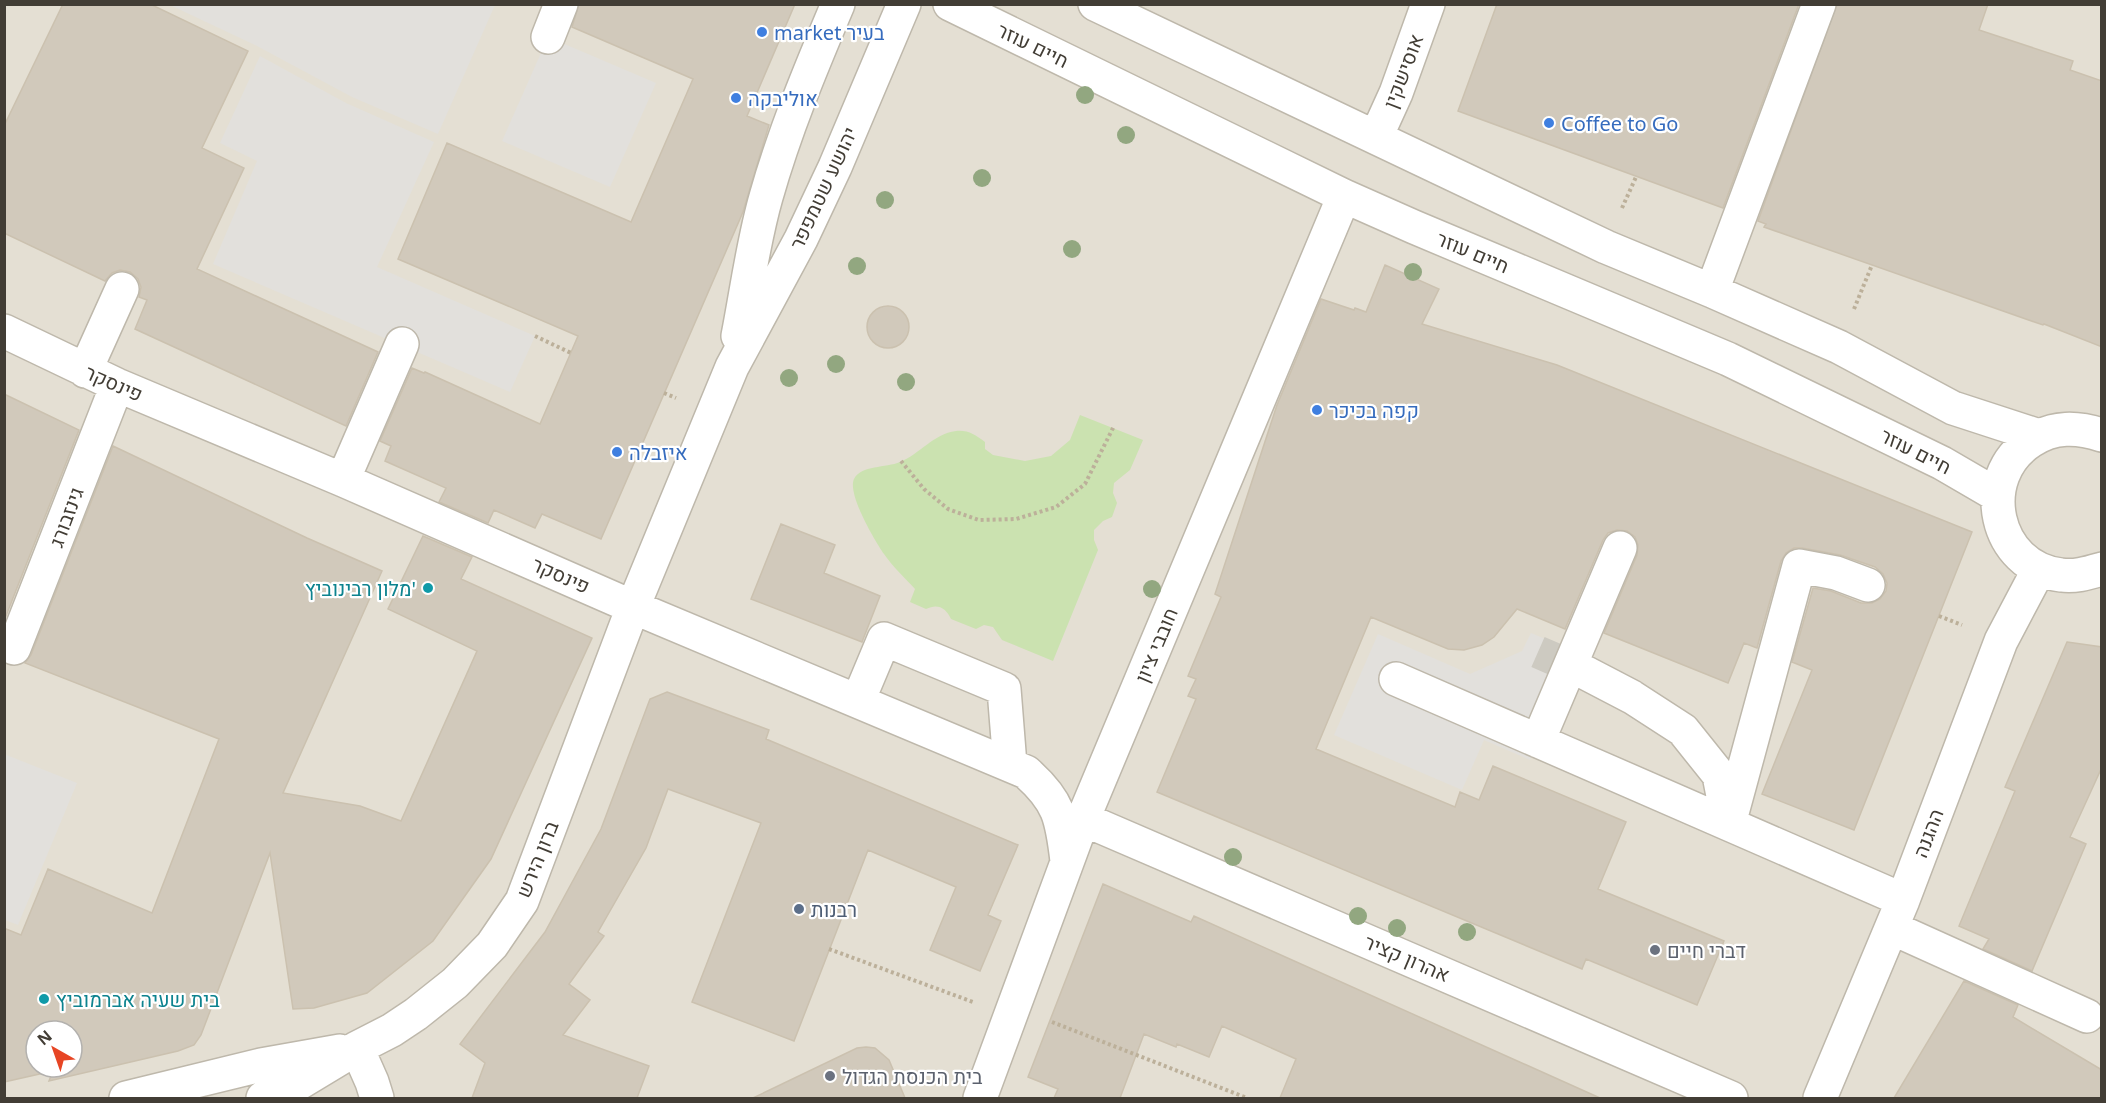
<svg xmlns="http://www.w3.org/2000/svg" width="2106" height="1103" viewBox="0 0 2106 1103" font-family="'Noto Sans',Heebo,sans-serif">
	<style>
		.residential { fill: #e4dfd3; fill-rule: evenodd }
		.green { fill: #cbe2b0 }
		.parking { fill: #e2e0dc }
		.building { fill: #d1c9bb; stroke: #cbc1af; stroke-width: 1.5; fill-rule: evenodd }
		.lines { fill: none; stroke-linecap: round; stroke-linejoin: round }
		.minor-tunnel { stroke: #cdcac1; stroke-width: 33; stroke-dasharray: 33 16; stroke-linecap: butt }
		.minor-casing { stroke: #beb8ab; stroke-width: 36 }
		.path { stroke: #bcb09a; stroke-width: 4; stroke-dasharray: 3 3; stroke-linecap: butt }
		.minor { stroke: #fff; stroke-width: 33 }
		.tree { fill: #92a780 }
		.shop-dot { fill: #3f7fe0; stroke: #fff; stroke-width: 2 }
		.culture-dot { fill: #0f9aa8; stroke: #fff; stroke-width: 2 }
		.service-dot { fill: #5c6f8a; stroke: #fff; stroke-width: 2 }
		.worship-dot { fill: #6b7280; stroke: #fff; stroke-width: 2 }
		.labels { text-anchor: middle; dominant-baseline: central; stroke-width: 4.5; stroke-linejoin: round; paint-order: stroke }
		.shop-label { font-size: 20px; fill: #366cbe; stroke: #fff; text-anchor: start }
		.street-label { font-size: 20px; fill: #423d35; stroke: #fff }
		.culture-label { font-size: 20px; fill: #0d838f; stroke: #fff; text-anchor: end }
		.service-label { font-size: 20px; fill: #4e5e75; stroke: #fff; text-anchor: start }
		.worship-label { font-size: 20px; fill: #5b616d; stroke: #fff; text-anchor: start }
	</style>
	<rect width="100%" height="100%" fill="#f0ede4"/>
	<path class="residential" d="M5,5h2096v1093h-2096zM36,1031h36v36h-36z"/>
	<path class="green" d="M1080,415l63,25 -13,30 -16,13 -1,10 4,10 -5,14 -9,4 -9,9v10l4,10 -45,111 -51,-21 -9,-13 -9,-2 -8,4 -25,-10c-5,-11 -13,-16 -25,-10l-16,-7 5,-13c-10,-11 -22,-22 -31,-35 -9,-13 -37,-60 -30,-75 7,-14 32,-11 46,-17 20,-8 33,-28 56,-31 13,-1 19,4 29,11v7l8,6 32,6 26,-5 19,-16z"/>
	<path class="parking" d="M170,5l325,-1v1l-57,129 -86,-37 -95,-51z
		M548,37l108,46 -46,104 -108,-46z
		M260,56l86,47 88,39 -57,125 158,69 -25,56 -297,-128 44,-103 -37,-18z
		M1531,633l45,19 -46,108 -46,-20 -22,50 -128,-55 44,-101 92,40 52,-23z
		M4,754l73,29 -59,142 -13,-5z"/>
	<path class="building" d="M63,4h87l98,47 -46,97 42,20 -47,101 181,83 -32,74 -211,-97 12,-29 -8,-3 2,-10 -3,-8 -8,-7 -10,-2 -8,3 -7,8 -101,-48v-107z
		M579,4h216l-48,112 22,9 -26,87 -142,327 -59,-25 -7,14 -41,-18 -6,13 -49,-21 7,-14 -61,-27 6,-15 -11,-5 32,-73 12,5 1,-1 115,52 38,-88 -180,-77 49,-116 184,79 62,-143 -121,-52z
		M1497,4h302l-76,204 -265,-97z
		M1837,4h151l-9,26 94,31 -3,9 32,11v266l-58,-23 -1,1 -279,-98 2,-3 -8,-3z
		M1385,265l54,24 -17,35 135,41 415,167 -118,298 -92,-36 50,-124 -20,-8 21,-74 18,3 30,12h11l8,-4 6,-8 1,-8 -4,-9 -8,-7 -35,-12 -38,-7h-8l-8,5 -5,8 -24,87 -13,-5 -16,40 -124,-50 33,-78 1,-10 -3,-8 -8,-6 -10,-1 -9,3 -5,7 -38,89 -48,-20 -23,28 -12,8 -18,5 -16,-1 -77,-32 -55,132 139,58 5,-15 19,8 14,-34 133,56 -28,67 126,52 -27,64 -111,-46 -4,10 -425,-177 39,-93 -8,-3 8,-17 -8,-3 33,-79 -6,-3 62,-189 44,-106 33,11 1,-2 11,4z
		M867 327a21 21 0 1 1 42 0a21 21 0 1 1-42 0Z
		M4,394l75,36 -75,191z
		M113,446l194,92 75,33 -99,222 77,13 41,15 76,-170 -89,-42 35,-73 49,21 -11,22 131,59 -101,221 -58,82 -66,52 -53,15 -21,1 -23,-156 -69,182 -7,10 -16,6 -129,30 4,-10 -49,11v-154l17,7 27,-66 104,44 67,-174 -194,-76 6,-8zM36,1031h36v36h-36z
		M781,524l54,21 -11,28 56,23 -18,46 -111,-43z
		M2067,642l35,5v120l-32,70 16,7 -54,127 -49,-22 6,-10 -30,-13 56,-135 -10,-4z
		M667,692l102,38 -3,9 252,106 -30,70 13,6 -21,50 -50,-21 26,-63 -88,-37 -74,191 -102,-39 69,-179 -93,-34 -22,59 -48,84 6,4 -35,48 21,16 -27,35 86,31 -12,32h-165l13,-35 -25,-19 85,-112 56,-103 49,-130z
		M1103,884l88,38 3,-6 406,182h-320l16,-39 -74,-33 -13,31 -32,-13 -1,3 -32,-13 -24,64h-66l4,-9 -30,-12z
		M1964,981l54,24 -5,12 89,53v28h-208z
		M866,1047l9,1 14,12 16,38h-152l104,-50z"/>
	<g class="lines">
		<path class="minor-tunnel" d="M1538,652l48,21"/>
		<g class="minor-casing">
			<path id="minor" d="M950,4l394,192 70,31 314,132 214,104 55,32
				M1095,4l511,243 106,44 127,56 114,61 86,28
				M548,37l13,-33
				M1376,137l20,-44 32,-89
				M1712,291l107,-287
				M4,331l113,54 226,95 290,127 393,165c33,29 36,46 41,89
				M738,336c9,-46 15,-94 28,-139 19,-67 45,-129 72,-193
				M85,371l37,-82
				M2102,435c-25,-8 -48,-9 -71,6 -56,36 -37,126 30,134 14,2 27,-2 41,-6
				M343,480l59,-136
				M14,648l103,-263
				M1586,673l46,24 51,33 36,45 8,41
				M1396,679l507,221
				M858,701l26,-62 120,50 6,76
				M1538,741l82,-193
				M1083,819l648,279
				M1729,824l70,-258 37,7 32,12
				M1892,928l195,88
				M357,1048l15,34 5,16
				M126,1098l135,-33 79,-14
				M263,1098l36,-15 58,-35 35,-18 24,-16 39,-31 37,-38 30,-44 111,-294 99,-240 69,-128 34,-72 69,-163
				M980,1098l103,-279 261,-623
				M1820,1098l83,-198 98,-259 38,-72"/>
		</g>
		<path class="path" d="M1622,208l14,-31
			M1854,309l18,-44
			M535,336l36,17
			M664,393l12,5
			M901,461l23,28 24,20 31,11 37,-1 40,-12 29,-23 29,-58
			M1939,616l23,9
			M829,949l144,53
			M1052,1022l195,76"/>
		<use href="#minor" class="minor"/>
	</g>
	<g class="tree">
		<circle cx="1085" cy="95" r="9"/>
		<circle cx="1126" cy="135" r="9"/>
		<circle cx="982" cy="178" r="9"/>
		<circle cx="885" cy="200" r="9"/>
		<circle cx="1072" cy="249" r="9"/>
		<circle cx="857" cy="266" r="9"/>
		<circle cx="1413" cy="272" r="9"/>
		<circle cx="836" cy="364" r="9"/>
		<circle cx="789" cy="378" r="9"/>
		<circle cx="906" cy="382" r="9"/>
		<circle cx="1152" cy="589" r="9"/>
		<circle cx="1233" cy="857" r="9"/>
		<circle cx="1358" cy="916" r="9"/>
		<circle cx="1397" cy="928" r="9"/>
		<circle cx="1467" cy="932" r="9"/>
	</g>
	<g class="shop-dot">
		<circle cx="762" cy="32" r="6"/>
		<circle cx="736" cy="98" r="6"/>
		<circle cx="1549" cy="123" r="6"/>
		<circle cx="1317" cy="410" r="6"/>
		<circle cx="617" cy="452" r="6"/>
	</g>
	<g class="culture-dot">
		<circle cx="428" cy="588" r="6"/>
		<circle cx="44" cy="999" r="6"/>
	</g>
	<circle class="service-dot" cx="799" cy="909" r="6"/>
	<g class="worship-dot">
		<circle cx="1655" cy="950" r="6"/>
		<circle cx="830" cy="1076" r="6"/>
	</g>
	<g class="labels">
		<g class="shop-label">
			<text x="774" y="32">market בעיר</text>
			<text x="748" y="98">אוליבקה</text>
			<text x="1561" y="123">Coffee to Go</text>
			<text x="1329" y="410">קפה בכיכר</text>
			<text x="629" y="452">איזבלה</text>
		</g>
		<g class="street-label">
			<text transform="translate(1033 45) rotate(26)">חיים עוזר</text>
			<text transform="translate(1403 71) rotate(-69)">אוסישקין</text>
			<text transform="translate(823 188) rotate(-65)">יהושע שטמפפר</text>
			<text transform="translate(1473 252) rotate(23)">חיים עוזר</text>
			<text transform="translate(114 383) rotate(24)">פינסקר</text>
			<text transform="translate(1916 451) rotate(27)">חיים עוזר</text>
			<text transform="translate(66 517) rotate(-69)">גינזבורג</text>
			<text transform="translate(561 575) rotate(24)">פינסקר</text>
			<text transform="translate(1156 645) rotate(-67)">חובבי ציון</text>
			<text transform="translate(1928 833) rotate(-69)">ההגנה</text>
			<text transform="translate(537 859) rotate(-68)">ברון הירש</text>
			<text transform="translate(1407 958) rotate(23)">אהרון קציר</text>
		</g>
		<g class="culture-label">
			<text x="416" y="588">מלון רבינוביץ'</text>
			<text x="56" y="999" text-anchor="start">בית שעיה אברמוביץ</text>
		</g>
		<g class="service-label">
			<text x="811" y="909">רבנות</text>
		</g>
		<g class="worship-label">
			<text x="1667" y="950">דברי חיים</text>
			<text x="842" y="1076">בית הכנסת הגדול</text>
		</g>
	</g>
	<rect width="2106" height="1103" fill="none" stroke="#423d35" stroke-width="12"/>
	<g transform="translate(54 1049) rotate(320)"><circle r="28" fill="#ffffff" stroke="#b3b1ae" stroke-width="1.5"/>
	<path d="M0-4.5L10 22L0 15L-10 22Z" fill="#e74524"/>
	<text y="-9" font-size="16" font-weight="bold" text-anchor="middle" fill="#423d35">N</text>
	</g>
</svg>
